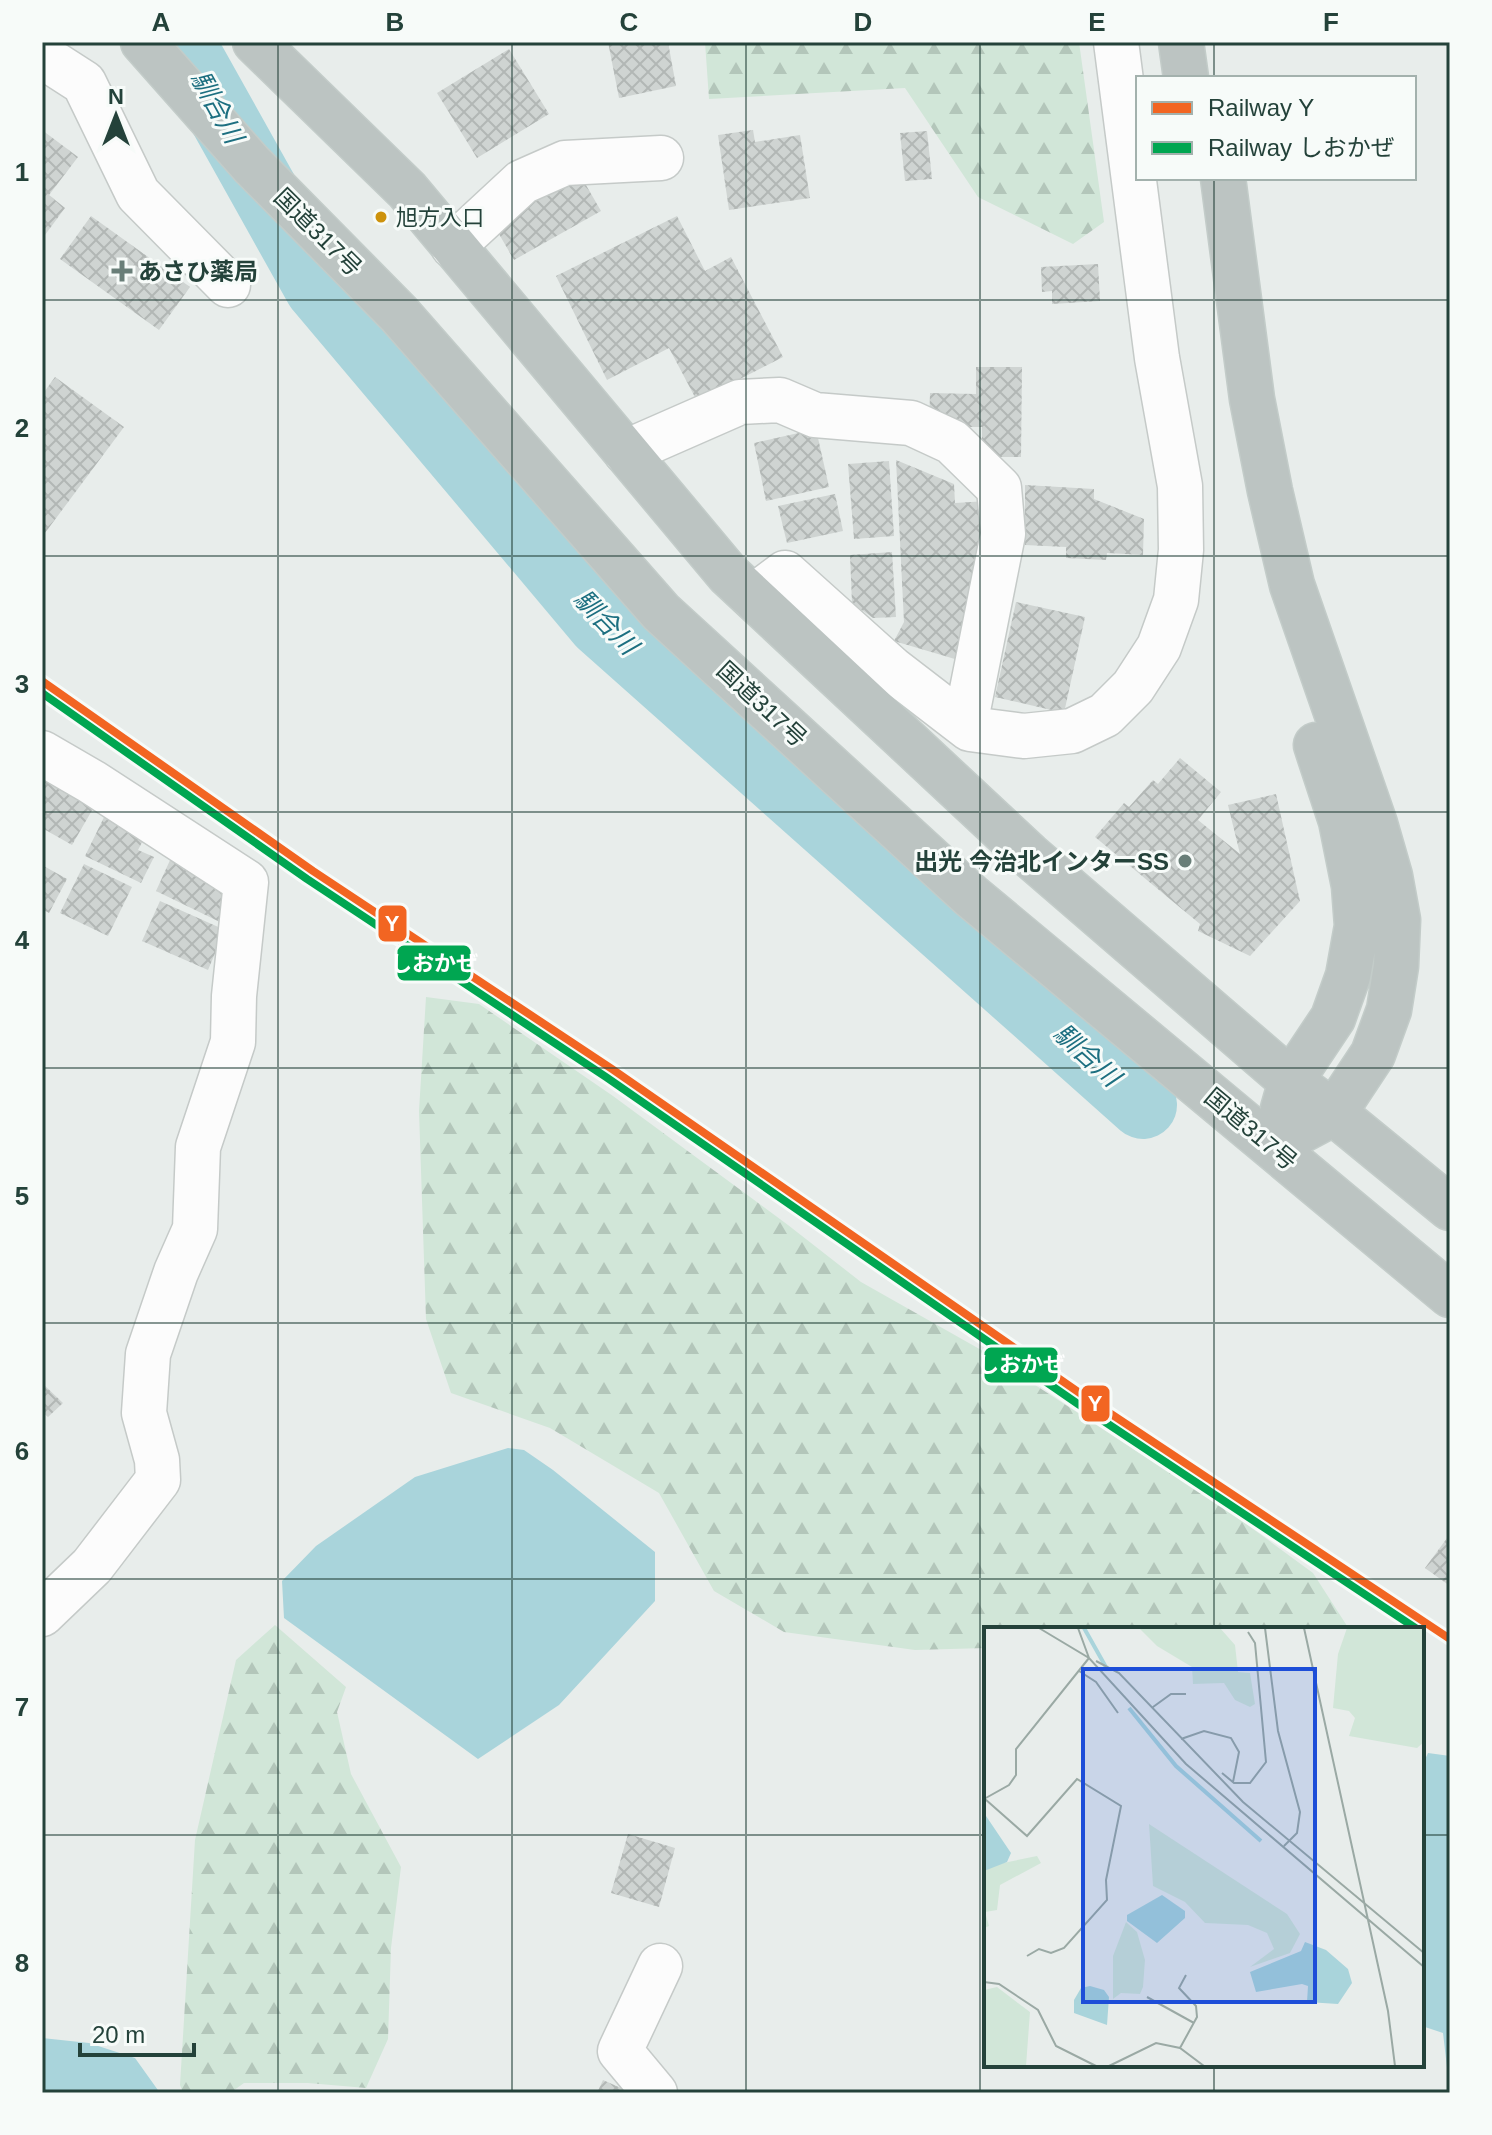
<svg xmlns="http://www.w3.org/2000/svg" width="1492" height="2135" viewBox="0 0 1492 2135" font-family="Arial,'Noto Sans JP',sans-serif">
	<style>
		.forest { fill: url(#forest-firs) }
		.water { fill: #a9d4db }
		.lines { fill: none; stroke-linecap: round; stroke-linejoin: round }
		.river { stroke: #a9d4db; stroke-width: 68 }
		.building { fill: url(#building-cross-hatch) }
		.minor-casing { stroke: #c5cac8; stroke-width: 47 }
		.highway-casing { stroke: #c3ccc9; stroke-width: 47 }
		.minor { stroke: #fcfcfc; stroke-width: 44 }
		.highway { stroke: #bcc4c2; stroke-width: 44 }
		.rail-1-casing { stroke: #f7fbf9; stroke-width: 14 }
		.rail-2-casing { stroke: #f7fbf9; stroke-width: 14 }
		.rail-1 { stroke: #f26522; stroke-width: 8 }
		.rail-2 { stroke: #00a651; stroke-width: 8 }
		.grid { fill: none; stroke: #24423a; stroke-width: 2; stroke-opacity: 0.55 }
		.bus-dot { fill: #cd920c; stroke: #f7fbf9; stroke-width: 3 }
		.poi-dot { fill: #697e78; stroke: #f7fbf9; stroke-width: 3 }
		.labels { text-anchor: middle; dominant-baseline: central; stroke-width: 6; stroke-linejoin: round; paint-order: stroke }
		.bus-label { font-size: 22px; fill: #24423a; stroke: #f7fbf9; text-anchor: start }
		.street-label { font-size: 24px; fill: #24423a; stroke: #f7fbf9 }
		.poi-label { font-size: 24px; font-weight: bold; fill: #24423a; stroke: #f7fbf9; text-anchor: start }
		.water-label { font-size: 26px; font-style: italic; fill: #1c6f80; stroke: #f7fbf9 }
		.inset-river { fill: none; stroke: #a9d4db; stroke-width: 4 }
		.inset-road { fill: none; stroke: #9aa9a4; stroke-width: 2 }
		.view { fill: #1d4ed8; fill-opacity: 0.15; stroke: #1d4ed8; stroke-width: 4 }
		.inset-edge { fill: none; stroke: #24423a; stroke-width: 4 }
		.line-badge { stroke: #f7fbf9; stroke-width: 3 }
		.badge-label { font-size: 22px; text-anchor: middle; font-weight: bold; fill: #fff }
		.neatline { fill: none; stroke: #24423a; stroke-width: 3 }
		.grid-label { font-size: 26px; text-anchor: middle; font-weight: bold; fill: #24423a }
	</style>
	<defs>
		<pattern id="forest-firs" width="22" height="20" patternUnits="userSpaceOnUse" patternTransform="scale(2)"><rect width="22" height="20" fill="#d1e6d8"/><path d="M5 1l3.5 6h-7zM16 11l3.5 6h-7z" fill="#b3c6ba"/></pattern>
		<pattern id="building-cross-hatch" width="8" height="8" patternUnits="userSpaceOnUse" patternTransform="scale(2)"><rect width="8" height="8" fill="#cfd4d2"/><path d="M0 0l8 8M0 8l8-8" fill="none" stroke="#b2b7b5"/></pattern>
	</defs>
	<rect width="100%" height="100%" fill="#e8edeb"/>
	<path class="forest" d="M705,42h374l25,180 -31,22 -95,-47 -73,-109 -196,11z
		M426,997l53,7 134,92 175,129 73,57 122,69 247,161 83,61 36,56h-363v19l-71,2 -131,-18 -70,-41 -55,-98 -109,-65 -99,-35 -25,-74 -7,-208z
		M275,1625l71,62 -9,25 14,62 50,93 -10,81 -3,91 -22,49 -58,-5h-64l-14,10h-47l-3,-8 15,-245 41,-180z"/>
	<path class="water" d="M508,1448l16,2 29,20 102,82v49l-96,104 -81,54 -194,-141 -2,-37 34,-35 99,-69z
		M1428,1753l22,3v337l-7,-60 -21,-7v-260z
		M42,2038l47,5 46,15 25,35h-118z"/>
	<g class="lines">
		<path class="river" d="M181,42l137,245 283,336 542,482"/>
	</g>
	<path class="building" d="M608,42h60l8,44 -57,12z
		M509,49l40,65 -72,44 -40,-65z
		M42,130l36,27 -29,38 16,13 -23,31z
		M753,130l2,12 45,-7 10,63 -81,12 -11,-75z
		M927,131l5,48 -27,2 -5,-48z
		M579,173l22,38 -87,49 -22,-38z
		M91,216l99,71 -31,43 -99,-71z
		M677,216l28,55 26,-14 52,100 -86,44 -28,-53 -62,32 -51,-104z
		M1098,264l2,37 -48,3v-13l-10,1 -1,-25z
		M976,367h46l-1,90h-39v-30h-53l1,-34 46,1z
		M55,377l69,50 -82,110v-142z
		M816,429l13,58 -63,14 -12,-58z
		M896,460l58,24 1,19 33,-2 -23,161 -71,-21 10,-19z
		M889,461l5,75 -40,3 -6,-75z
		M1025,485l69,4v10l50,20 -1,36 -36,-2 -1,7 -40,-2v-11l-41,-2z
		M835,494l8,37 -56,12 -9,-37z
		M892,552l4,65 -23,1 -21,-15 -2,-48z
		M1016,602l69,15 -21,96 -69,-16z
		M1180,758l41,34 -23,28 42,34 -12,-49 48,-11 24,107 -50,55 -52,-25 2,-7 -105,-87 29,-34 5,4 24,-27 5,4z
		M50,771l48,29 -26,45 -30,-17v-43z
		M108,809l41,20 -11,21 16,7 -13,26 -56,-27z
		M176,847l64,39 -16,38 -68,-33z
		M84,864l48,23 -24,49 -48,-23z
		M42,865l25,14 -18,34 -7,-4z
		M160,901l65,29 -17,40 -66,-29z
		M42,1383l21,20 -15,14 -6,-5z
		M1450,1534v52l-25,-18z
		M628,1834l47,14 -16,59 -48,-14z
		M603,2080l29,13h-35z"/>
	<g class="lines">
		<g class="minor-casing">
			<path id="minor" d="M42,56l42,27 54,111 90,91
				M453,246l69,-64 43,-19 96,-5
				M626,452l114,-50 40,-2 35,15 96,8 41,19 47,46 4,46 -38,191
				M753,597l32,-24 107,96 78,60 54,7 48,-5 33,-16 28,-28 26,-40 17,-47 5,-50 -1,-64 -23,-128 -41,-316
				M42,753l50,29 154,100 -12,114 -1,46 -35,105 -3,82 -19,43 -28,82 -4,59 13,47 1,20 -66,86 -50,48
				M655,2093l-35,-42 40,-85"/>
		</g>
		<g class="highway-casing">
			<path id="highway" d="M143,42l108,122 148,150 262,298 310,284 479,399
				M255,42l152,148 321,384 301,281 262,226 43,32 116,95
				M1181,42l5,36
				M1223,178l29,221 18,92 22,94 83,239 15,52 8,44 -2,46 -7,44 -16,44 -39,59 -62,33
				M1283,1109l8,-28 42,-63 15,-42 9,-50 -3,-40 -13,-65 -25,-76"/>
		</g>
		<use href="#minor" class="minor"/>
		<use href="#highway" class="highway"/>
		<g class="rail-1-casing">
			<path id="rail-1" d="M42,681l271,190 299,198 472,327 366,243"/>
		</g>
		<g class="rail-2-casing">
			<path id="rail-2" d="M42,693l265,186 299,198 472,327 339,225"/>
		</g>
		<use href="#rail-1" class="rail-1"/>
		<use href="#rail-2" class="rail-2"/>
	</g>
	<path class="grid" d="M278,42v2051M512,42v2051M746,42v2051M980,42v2051M1214,42v36M1214,178v1451M42,300h1408M42,556h1408M42,812h1408M42,1068h1408M42,1323h1408M42,1579h1408M42,1835h944M1422,1835h28M1214,2065v28"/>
	<circle class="bus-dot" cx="381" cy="217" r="7"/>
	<g class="poi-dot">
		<path d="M118 259h8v8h8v8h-8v8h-8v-8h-8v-8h8z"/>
		<circle cx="1185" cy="861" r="8"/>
	</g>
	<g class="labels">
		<g class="bus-label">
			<text x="396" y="217">旭方入口</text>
		</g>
		<g class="street-label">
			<text transform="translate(318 232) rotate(45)">国道317号</text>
			<text transform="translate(762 704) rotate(43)">国道317号</text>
			<text transform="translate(1251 1129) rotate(40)">国道317号</text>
		</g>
		<g class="poi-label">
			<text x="138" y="271">あさひ薬局</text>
			<text x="1169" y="861" text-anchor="end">出光 今治北インターSS</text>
		</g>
		<g class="water-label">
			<text transform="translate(217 107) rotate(61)">馴合川</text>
			<text transform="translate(606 622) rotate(46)">馴合川</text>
			<text transform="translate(1087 1055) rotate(42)">馴合川</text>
		</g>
	</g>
	<g transform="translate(984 1627)">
		<rect width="440" height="440" fill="#e8edeb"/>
		<path d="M155,1h81l15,17 3,27 12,1 5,31 -5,3 -15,-7 -11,-17 -31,1 -1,-17 -35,-21zM363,1h77v114l-7,6 -68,-12 6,-18 -6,-7 -16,-3 5,-54zM165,197l138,90 13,20 -10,19 -40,14 24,-18 -7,-16 -19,-8 -43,-2 -20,-21 -32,-16zM53,229l4,7 -41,22 -3,25 -12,2 4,14 -5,2v-61zM142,295l11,10 8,28 -2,27 -3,7 -19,-1 -8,6v-43zM13,360l33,25 -4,54h-42v-76z" fill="#d1e6d8"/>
		<path d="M0,186l27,40 -4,9 -23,9zM178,268l23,16v7l-28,25 -30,-22v-6zM321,315l21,8 22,19 4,14 -14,21 -31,-2 1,-16 -6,-2 -46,8 -6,-20 51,-21zM106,359l14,4 5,7 -2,28 -33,-12v-13l7,-12z" fill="#a9d4db"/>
		<path class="inset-river" d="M100,1l23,41M145,81l47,58 85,75"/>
		<path class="inset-road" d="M55,1l50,30 97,106 238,203M94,1l11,30M281,1l13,103 22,81 -3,21 -13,13M320,1l84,383 7,55M112,34l23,12 124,129 181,151M95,44l17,11 22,31M169,80l18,-13h15M197,112l23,-8 27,7 8,14 -6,30M238,146l12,10h16l16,-21 -11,-119 -7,-11M0,172l25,-14 7,-10v-26l73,-91M1,172l42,37 50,-57 44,27 -15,74 1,20 -43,48 -13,5 -12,-4 -12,7M0,355l15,2 39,26 18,36 40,20M163,370l47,26M196,421l17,-31 -1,-11 -17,-18 7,-13M125,439l47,-23 24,5 24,18"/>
		<path class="view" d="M99,42h232v333h-232z"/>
		<rect width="440" height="440" class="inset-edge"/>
	</g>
	<g class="line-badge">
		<rect x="377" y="904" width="31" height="39" rx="8" fill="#f26522"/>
		<rect x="396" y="944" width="76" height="38" rx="8" fill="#00a651"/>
		<rect x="983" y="1346" width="76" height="38" rx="8" fill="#00a651"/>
		<rect x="1080" y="1384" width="31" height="39" rx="8" fill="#f26522"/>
	</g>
	<g class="badge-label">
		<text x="392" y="931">Y</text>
		<text x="434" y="971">しおかぜ</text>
		<text x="1021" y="1372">しおかぜ</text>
		<text x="1095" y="1411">Y</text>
	</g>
	<rect width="1492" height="2135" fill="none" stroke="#f7fbf9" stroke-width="88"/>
	<rect x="1136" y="76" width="280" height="104" fill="#f7fbf9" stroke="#a3b1ad" stroke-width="2"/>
	<rect x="1152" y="102" width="40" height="12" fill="#f26522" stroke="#a3b1ad" stroke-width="2"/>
	<text x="1208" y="116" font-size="24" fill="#24423a">Railway Y</text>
	<rect x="1152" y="142" width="40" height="12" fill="#00a651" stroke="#a3b1ad" stroke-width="2"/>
	<text x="1208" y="156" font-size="24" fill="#24423a">Railway しおかぜ</text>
	<g transform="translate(116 116)" stroke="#f7fbf9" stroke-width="6" paint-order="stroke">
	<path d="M0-6L14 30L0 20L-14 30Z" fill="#24423a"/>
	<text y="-12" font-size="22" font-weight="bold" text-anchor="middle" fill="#24423a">N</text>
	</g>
	<path d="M80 2043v12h114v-12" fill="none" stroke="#24423a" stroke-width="4"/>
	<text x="92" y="2043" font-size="24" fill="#24423a" stroke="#f7fbf9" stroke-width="6" paint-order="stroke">20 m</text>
	<rect x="44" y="44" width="1404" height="2047" class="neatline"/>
	<g class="grid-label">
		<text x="161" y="31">A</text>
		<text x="395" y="31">B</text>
		<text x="629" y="31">C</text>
		<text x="863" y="31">D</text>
		<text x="1097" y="31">E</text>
		<text x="1331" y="31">F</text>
		<text x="22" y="181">1</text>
		<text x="22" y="437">2</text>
		<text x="22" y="693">3</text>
		<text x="22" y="949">4</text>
		<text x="22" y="1205">5</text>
		<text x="22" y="1460">6</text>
		<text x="22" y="1716">7</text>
		<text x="22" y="1972">8</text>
	</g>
</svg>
